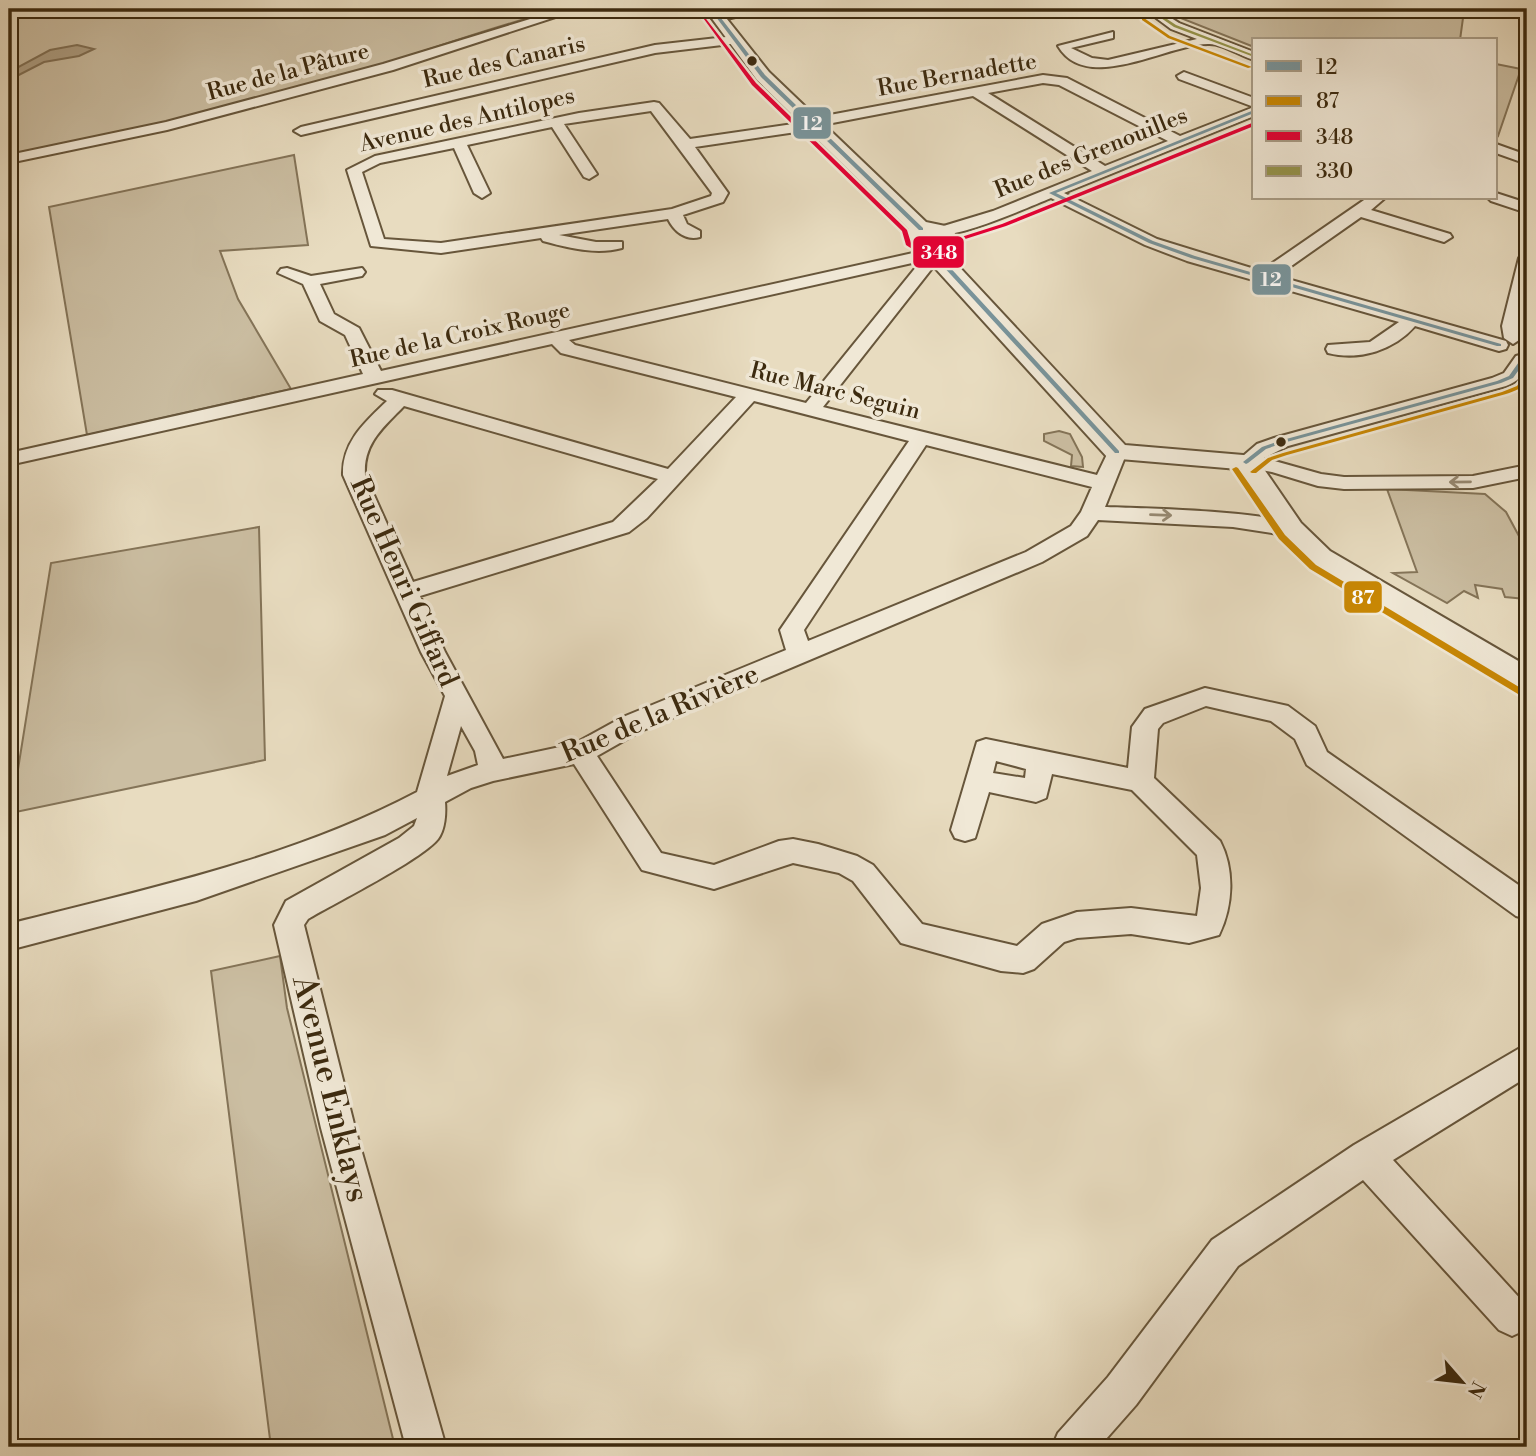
<svg xmlns="http://www.w3.org/2000/svg" width="1536" height="1456" viewBox="0 0 1536 1456" font-family="'Libre Bodoni',serif">
	<style>
		.green { fill: #cbbea2; stroke: #847458; stroke-width: 2 }
		.water { fill: #ae9f84; stroke: #807055; stroke-width: 2 }
		.lines { fill: none; stroke-linecap: round; stroke-linejoin: round }
		.minor-casing { stroke: #67563b; stroke-width: 4 }
		.tertiary-casing { stroke: #67563b; stroke-width: 4 }
		.minor { fill: #f0e8d6; fill-rule: evenodd }
		.tertiary { fill: #f0e8d6; fill-rule: evenodd }
		.bus-1-casing { stroke: #f0e8d6; stroke-width: 5 }
		.bus-2-casing { stroke: #f0e8d6; stroke-width: 5 }
		.bus-3-casing { stroke: #f0e8d6; stroke-width: 5 }
		.bus-4-casing { stroke: #f0e8d6; stroke-width: 5 }
		.bus-1 { fill: #79949b; fill-rule: evenodd }
		.bus-2 { fill: #c88704; fill-rule: evenodd }
		.bus-3 { fill: #e40134; fill-rule: evenodd }
		.bus-4 { fill: #95944b; fill-rule: evenodd }
		.oneway { stroke: #968972 }
		.bus-dot { fill: #3c2a0f; stroke: #f0e8d6; stroke-width: 2.5 }
		.labels { text-anchor: middle; dominant-baseline: central; stroke-width: 7; stroke-linejoin: round; paint-order: stroke }
		.far-street-label { font-size: 23px; fill: #3c2a0f; stroke: #f0e8d6 }
		.street-label { font-size: 28px; fill: #3c2a0f; stroke: #f0e8d6 }
		.near-street-label { font-size: 33px; fill: #3c2a0f; stroke: #f0e8d6 }
		.line-badge { stroke: #f0e8d6; stroke-width: 2.5 }
		.badge-label { font-size: 19px; text-anchor: middle; font-weight: bold; fill: #fff }
	</style>
	<rect width="100%" height="100%" fill="#e8dcc0"/>
	<filter id="stains"><feTurbulence type="fractalNoise" baseFrequency=".00286" numOctaves="4"/><feColorMatrix values="0 0 0 0 .2 0 0 0 0 .09 0 0 0 0 .02 0 0 0 .5 -.17"/></filter>
	<radialGradient id="worn" r=".72"><stop offset=".6" stop-color="#630" stop-opacity="0"/><stop offset="1" stop-color="#630" stop-opacity=".3"/></radialGradient>
	<path class="green" d="M9,9h552c-64,16 -126,39 -189,59 -118,37 -241,66 -363,87z
		M1195,9h208l60,9 -3,22h-206v7l-81,-32z
		M1496,64l25,5 -23,67 -2,-1z
		M294,155l14,90 -88,6 18,48 53,90 -204,46 -38,-228z
		M1059,431l11,3 12,23 1,10 -12,-1 1,-11 -28,-14v-7z
		M1387,489l98,5 21,18 21,39v48l-22,-2 -3,-8 -27,-4 3,13 -14,-7 -17,12 -54,-30 24,-1z
		M259,527l6,233 -254,53 40,-250z
		M280,956l7,52 108,439h-124l-60,-476z"/>
	<path class="water" d="M77,45l17,4 -15,7 -35,6 -35,18v-8l41,-22z"/>
	<g class="lines">
		<g class="minor-casing">
			<path id="minor" d="M563,9h17l-187,61 -226,60 -158,33v-8l157,-33 217,-58z
				M745,9h25l-52,12 -6,-4z
				M962,9h42c-9,6 -33,6 -42,0z
				M1144,9h13l22,14 75,29v8c-14,-4 -32,-17 -46,-16 -41,0 -121,51 -150,2l55,-14v6l-42,10 21,10 16,2 89,-21 -26,-10z
				M735,36l4,1v6l-84,10 -354,82 -7,-4 7,-4 354,-82z
				M1184,72l70,26v18l-190,77 93,46 104,32 106,-73h18l-14,12 79,24 2,3 -8,5 -83,-25 -84,59 229,65 2,4 -2,4 -7,2 -84,-25c-21,24 -55,35 -87,27l-2,-4 2,-4 42,-3 29,-20 -212,-61 -42,-16 -94,-47c-22,9 -94,41 -114,36v-6l56,-17 99,-40 -119,-75 -151,29 -19,6 -108,16 33,46 -5,9 -40,13 4,9 13,7v6c-15,4 -26,-6 -32,-18l-109,16 37,7h26v6c-26,7 -53,0 -79,-7l-2,-3 -100,15 -70,-7 -24,-76 28,-14 204,-43 75,-11 5,1 31,36 110,-16 19,-6 224,-42 24,3 113,58 74,-29 -75,-28 -2,-3zM1043,83l16,2 109,56 -63,25 -117,-73zM651,111l61,82 -1,3 -39,13 -231,34 -57,-4 -22,-67 18,-9 74,-15 20,45 8,5 8,-5 -23,-48 85,-18 32,50 5,2 8,-5 -33,-50z
				M1496,144l31,11v9l-31,-11z
				M1496,193l31,10v10l-36,-12 -3,-3h8z
				M922,251l15,11 -114,145 274,68 13,-27h14l3,4 -22,55c29,1 185,4 197,22l-11,7 -58,-9 -135,-7 -11,16 -45,26 -401,169 -44,25 64,97 53,12 65,-24 14,-2 25,5 39,12 16,9 49,59 95,22 25,-22 35,-12 54,-4 66,8 4,-28 -4,-33 -65,-65 -80,-16 -6,24 -10,4 -47,-10 -14,46 -10,3 -10,-3 -4,-8 26,-88 9,-3 142,29 4,-41 13,-18 60,-21 83,18 27,20 12,26 200,139v28l-11,-3 -209,-151 -12,-26 -24,-18 -65,-15 -43,17 -5,6 -4,49 66,63c15,29 13,65 -1,94l-30,8 -58,-9 -54,4 -13,4 -30,27 -11,4 -22,-2 -100,-28 -48,-62 -14,-8 -46,-10 -79,26 -72,-19 -68,-106 -81,17 -22,7 -26,14c1,11 0,28 -7,37 -17,21 -103,64 -130,80l-4,6 51,203 91,319h-40l-85,-319 -47,-203 12,-24 113,-63 15,-12 3,-8 -32,17 -189,66 -187,49v-26c138,-35 281,-65 408,-132l28,-96 -24,-44 -78,-177c-1,-33 22,-53 44,-74l-12,-7 3,-4h14l276,79 68,-72 -175,-44 -9,-9 -543,121v-12l354,-79 -18,-39 -25,-14 -17,-37 -25,-11 3,-4 6,-1 24,8 51,-8 3,4 -3,4 -42,8 14,30 25,14 22,43zM921,261l-115,142 -231,-58 -6,-5zM754,401l155,40 -129,189 6,20 -163,67 -49,27 -71,15 -58,-107 -25,-56 209,-64 18,-14zM404,406l254,73 -45,43 -200,60 -48,-107c-2,-32 19,-48 39,-69zM926,445l166,42 -11,25 -10,14 -45,26 -218,89 -4,-11zM461,726l14,25 3,14 -31,11zM996,761l30,8 -1,9 -32,-5z
				M1527,253v41l-7,32 2,12 -9,6 -9,-6 -2,-12 17,-68z
				M1523,354l4,1c0,17 -6,25 -21,31l-218,60 -24,12 57,16 23,3 129,-1 54,-11v12l-54,11 -129,1 -26,-3 -46,-14 -33,-6 -3,-4 21,-18 17,-6 218,-60 12,-5 12,-17z
				M1527,1044v33l-134,83 132,144v26l-13,6 -13,-6 -136,-150 -125,86 -102,139 -37,42h-47l6,-14 50,-56 104,-137 142,-95z"/>
		</g>
		<g class="tertiary-casing">
			<path id="tertiary" d="M705,9h14l50,63 157,150 24,5 6,8 -1,16 -10,6 6,1 174,187 130,11 46,67 29,28 197,115v26l-11,-3 -206,-126 -29,-28 -43,-66 -130,-11 -173,-190 -3,-5 10,-6 -9,-6 1,-6c-12,2 -21,-1 -28,-12l3,-4 -152,-149z"/>
		</g>
		<use href="#minor" class="minor"/>
		<use href="#tertiary" class="tertiary"/>
		<g class="bus-1-casing">
			<path id="bus-1" d="M710,9h4l51,66 158,153v2h-4l-158,-153z
				M1254,110v3l-198,80 97,48 42,15 306,88v2h-4l-306,-88 -42,-15 -100,-50z
				M941,262h4l174,189v2h-4l-174,-189z
				M1523,358l3,2 -13,18 -12,5 -218,60 -17,6 -18,14 -2,1 -3,-2 19,-15 17,-6 218,-60 12,-5 12,-17z"/>
		</g>
		<g class="bus-2-casing">
			<path id="bus-2" d="M1142,18h2l26,18 82,31 -4,1 -80,-30 -26,-18z
				M1527,373c1,14 -10,17 -21,21l-219,61 -15,5 -16,13h-4l-2,-1 18,-14 15,-5 219,-61 15,-6 8,-12z
				M1236,467l2,1 47,67 31,30 208,125 1,2 -1,2h-6l-208,-125 -31,-30 -47,-70z"/>
		</g>
		<g class="bus-3-casing">
			<path id="bus-3" d="M701,15h2l53,68 151,147 4,13c15,8 33,13 44,-4l47,-15 250,-101h2v3l-248,100 -47,15c-8,12 -23,16 -37,12 -5,-1 -11,-5 -16,-8l-4,-14 -150,-146z"/>
		</g>
		<g class="bus-4-casing">
			<path id="bus-4" d="M1148,9h4l24,16 78,30v2l-80,-30z"/>
		</g>
		<use href="#bus-1" class="bus-1"/>
		<use href="#bus-2" class="bus-2"/>
		<use href="#bus-3" class="bus-3"/>
		<use href="#bus-4" class="bus-4"/>
	</g>
	<defs><path id="oneway-shaft" d="M-6 0H5M1.5-3L5.5 0L1.5 3" fill="none" stroke-width="1.6" stroke-linecap="round" stroke-linejoin="round" transform="scale(1.75)"/></defs>
	<g class="oneway">
		<use href="#oneway-shaft" transform="translate(1460 482) rotate(179)"/>
		<use href="#oneway-shaft" transform="translate(1161 515) rotate(2)"/>
	</g>
	<g class="bus-dot">
		<circle cx="752" cy="61" r="6"/>
		<circle cx="1281" cy="442" r="6"/>
	</g>
	<g class="labels">
		<g class="far-street-label">
			<text transform="translate(504 62) rotate(-13)">Rue des Canaris</text>
			<text transform="translate(288 72) rotate(-15)">Rue de la Pâture</text>
			<text transform="translate(957 75) rotate(-10)">Rue Bernadette</text>
			<text transform="translate(467 120) rotate(-13)">Avenue des Antilopes</text>
			<text transform="translate(1091 153) rotate(-22)">Rue des Grenouilles</text>
			<text transform="translate(460 335) rotate(-13)">Rue de la Croix Rouge</text>
			<text transform="translate(835 391) rotate(14)">Rue Marc Seguin</text>
		</g>
		<g class="street-label">
			<text transform="translate(404 582) rotate(66)">Rue Henri Giffard</text>
			<text transform="translate(660 714) rotate(-23)">Rue de la Rivière</text>
		</g>
		<g class="near-street-label">
			<text transform="translate(330 1089) rotate(76)">Avenue Enklays</text>
		</g>
	</g>
	<g class="line-badge">
		<rect x="792" y="106" width="40" height="34" rx="7" fill="#79949b"/>
		<rect x="912" y="235" width="53" height="34" rx="7" fill="#e40134"/>
		<rect x="1251" y="263" width="41" height="33" rx="7" fill="#79949b"/>
		<rect x="1343" y="580" width="40" height="34" rx="7" fill="#c88704"/>
	</g>
	<g class="badge-label">
		<text x="812" y="130">12</text>
		<text x="939" y="259">348</text>
		<text x="1271" y="286">12</text>
		<text x="1363" y="604">87</text>
	</g>
	<rect width="1536" height="1456" fill="none" stroke="#e8dcc0" stroke-width="35"/>
	<rect x="10" y="10" width="1515" height="1435" fill="none" stroke="#3c2a0f" stroke-width="3.5"/>
	<rect x="18" y="18" width="1501" height="1421" fill="none" stroke="#3c2a0f" stroke-width="2"/>
	<rect x="1252" y="38" width="245" height="161" fill="#f0e8d6" stroke="#a89c86" stroke-width="2"/>
	<rect x="1266" y="61" width="35" height="10" fill="#79949b" stroke="#a89c86" stroke-width="2"/>
	<text x="1316" y="74" font-size="21" fill="#3c2a0f">12</text>
	<rect x="1266" y="96" width="35" height="10" fill="#c88704" stroke="#a89c86" stroke-width="2"/>
	<text x="1316" y="108" font-size="21" fill="#3c2a0f">87</text>
	<rect x="1266" y="131" width="35" height="10" fill="#e40134" stroke="#a89c86" stroke-width="2"/>
	<text x="1316" y="144" font-size="21" fill="#3c2a0f">348</text>
	<rect x="1266" y="166" width="35" height="10" fill="#95944b" stroke="#a89c86" stroke-width="2"/>
	<text x="1316" y="178" font-size="21" fill="#3c2a0f">330</text>
	<g transform="translate(1462 1382) rotate(118)" stroke="#f0e8d6" stroke-width="5" paint-order="stroke">
	<path d="M0-5L12 26L0 18L-12 26Z" fill="#3c2a0f"/>
	<text y="-10" font-size="19" font-weight="bold" text-anchor="middle" fill="#3c2a0f">N</text>
	</g>
	<rect width="100%" height="100%" filter="url(#stains)"/>
	<rect width="100%" height="100%" fill="url(#worn)"/>
</svg>
